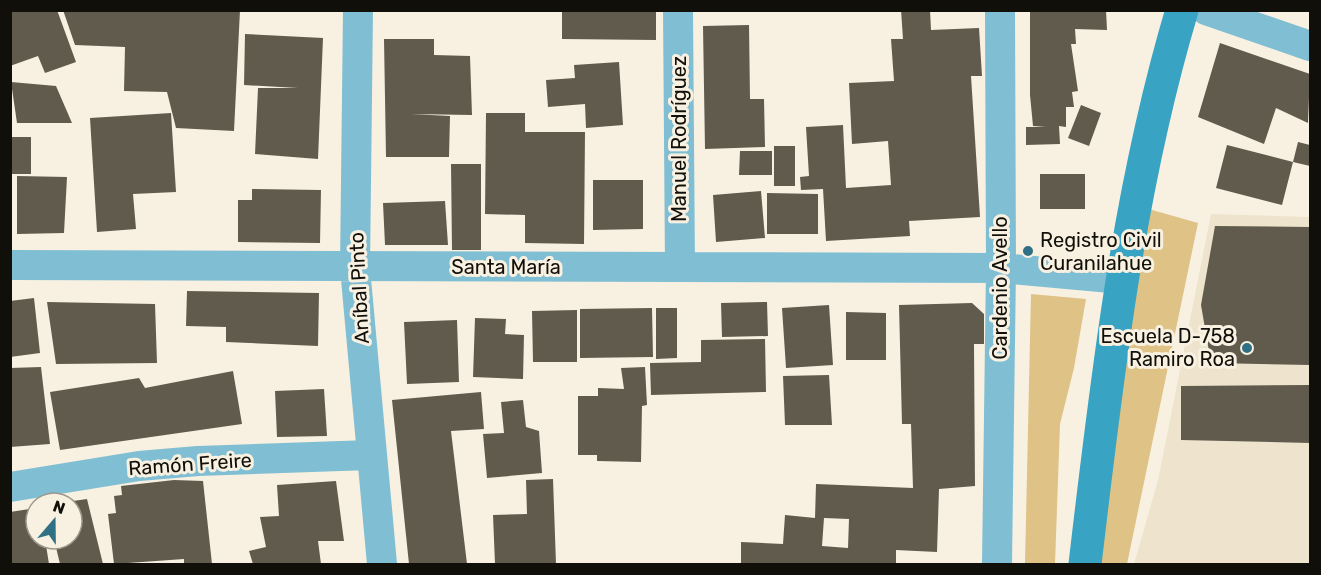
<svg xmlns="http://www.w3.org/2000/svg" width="1321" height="575" viewBox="0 0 1321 575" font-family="Rubik,sans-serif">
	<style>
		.built { fill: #eee4cd }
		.green { fill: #dec286 }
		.building { fill: #615b4e; fill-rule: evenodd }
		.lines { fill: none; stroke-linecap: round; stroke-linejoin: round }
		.street { stroke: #80bed3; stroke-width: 30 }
		.secondary { stroke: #38a3c2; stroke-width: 33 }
		.poi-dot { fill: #307084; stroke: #f8f1e1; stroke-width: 2 }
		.labels { text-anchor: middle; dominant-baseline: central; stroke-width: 6; stroke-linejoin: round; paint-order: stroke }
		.street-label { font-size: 20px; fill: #110f0a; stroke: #f8f1e1 }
		.poi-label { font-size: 20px; fill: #110f0a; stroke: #f8f1e1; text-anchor: start }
	</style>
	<rect width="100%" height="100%" fill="#f8f1e1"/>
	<path class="built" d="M1211,214l99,3v347h-176l24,-84z"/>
	<path class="green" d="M1145,208l53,15 -71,341h-49z
		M1031,294l55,5 -12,69 -14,56 -5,140h-30z"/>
	<path class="building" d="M10,10h47l19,52 -31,11 -7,-17 -28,10z
		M63,10h177l-6,121 -58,-3 -9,-36 -43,-1 1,-44 -50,-2z
		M562,10h94v30l-94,-1z
		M901,10h29l1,20 48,-2 3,48h-11l9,141 -71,4 1,15 -84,5 -3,-52 -22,1 -1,-13 9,-1 -3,-49 37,-2 3,63 45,-3 -3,-44 -36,3 -3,-61 45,-2 -3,-42h12z
		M1030,10h76l1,20 -32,-1 1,15h-5l7,47 -6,1 2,15h-8v20l-7,-1 1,18 -34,1v-18h20l-13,-1 -3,-31z
		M749,25l1,74h14l1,48 -60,2 -2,-123z
		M245,34l78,4 -5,121 -63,-5 3,-66h40l-54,-3z
		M384,39h50v16l36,1 2,59 -61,-1 39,2 -1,41h-63z
		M1220,43l90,31 -2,49 -32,-15 -12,36 -66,-27z
		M619,62l4,63 -37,3 -1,-24 -37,3 -2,-27 29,-2 -1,-13z
		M11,82l45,4 16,37h-55z
		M1081,105l20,8 -12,33 -21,-8z
		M171,113l5,79 -43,2 3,35 -39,3 -7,-114z
		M486,113h39v19h60l-1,112 -59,-1v-28l-40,-1z
		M10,137h21v37h-21z
		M1298,142l12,3v21l-17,-4z
		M1227,145l66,17 -11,43 -66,-17z
		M774,146h21v40h-21z
		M740,151h32v24h-33z
		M451,164h30v86h-29z
		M1040,174h45v35h-45z
		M17,176l50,1 -3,56 -47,1z
		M593,180h50v49l-50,1z
		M252,189l69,1 -1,53 -82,-1v-42h14z
		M761,191l4,47 -49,4 -3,-47z
		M767,193l51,1v40h-51z
		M445,201l3,44h-63l-2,-42z
		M1215,226l95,1v138l-99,-2 -10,-58z
		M187,291l132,2 -1,53 -92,-4v-15l-40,-1z
		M34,298l6,55 -30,4v-56z
		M47,302l108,2 2,59 -101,1z
		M767,302l1,34 -46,1 -1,-34z
		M972,303l12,11v30h-10l1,142 -36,3 -2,63 -41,-2v14h-155v-22l42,2 2,-29 30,3 1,-34 97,4 -2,-64h-9l-3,-119zM824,518l25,1 -1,29 -26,-2z
		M829,305l4,60 -47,3 -4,-60z
		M652,308l1,49 -73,1v-49z
		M656,308h21v50l-21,1z
		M577,310v52h-44l-1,-51z
		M846,312l40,1v47h-40z
		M475,318l31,1 -1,15 19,1 -1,44 -50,-2z
		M457,320l2,62 -52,2 -3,-62z
		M765,339l1,53 -115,3 -1,-32 51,-1v-22z
		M41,367l9,77 -40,3v-79z
		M645,367l2,38 -5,1 -1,56 -44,-1v-6h-19v-59h20v-8l26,1 -3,-21z
		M233,371l9,53 -182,26 -10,-58 89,-14 6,10z
		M829,375l3,50h-47l-2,-49z
		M1310,385v58l-129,-3v-54z
		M324,389l3,47 -50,1 -2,-46z
		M481,392l3,37 -33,2 16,133h-58l-17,-164z
		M523,400l3,27 13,4 3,42 -55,5 -4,-44 21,-1 -3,-31z
		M553,479l3,85h-61l-2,-49 34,-1 -1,-34z
		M174,480l29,1 9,83h-28v-5l-70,5 -6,-50 8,-1 -2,-17 8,-1 -1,-9z
		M336,481l8,60h-26l3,23h-68l-4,-13 17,-4 -6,-30 19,-1 -2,-31z
		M87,499l16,65h-43l-6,-25h18v-36l-6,-1z
		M36,508v31h9l4,25h-39v-52z"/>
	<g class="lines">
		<path class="street" d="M358,10l-3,258 27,296
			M678,10l2,257
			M1206,10l104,36
			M10,265l991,3 121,11
			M10,487l129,-21 59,-5 172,-6
			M997,564l4,-296 -1,-258"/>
		<path class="secondary" d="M1085,564c22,-186 43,-373 97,-554"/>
	</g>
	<g class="poi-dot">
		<circle cx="1028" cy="251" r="6"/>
		<circle cx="1247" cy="348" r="6"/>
	</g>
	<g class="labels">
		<g class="street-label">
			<text transform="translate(679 139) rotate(-90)">Manuel Rodríguez</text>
			<text x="506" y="267">Santa María</text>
			<text transform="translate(359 288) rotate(-93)">Aníbal Pinto</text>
			<text transform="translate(1000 288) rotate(-90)">Cardenio Avello</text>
			<text transform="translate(190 464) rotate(-4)">Ramón Freire</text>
		</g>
		<g class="poi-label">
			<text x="1040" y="240">Registro Civil<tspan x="1040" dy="23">Curanilahue</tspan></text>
			<text x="1235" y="336" text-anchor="end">Escuela D-758<tspan x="1235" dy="23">Ramiro Roa</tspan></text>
		</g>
	</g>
	<rect width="1321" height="575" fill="none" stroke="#110f0a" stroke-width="24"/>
	<g transform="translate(54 521) rotate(20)"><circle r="28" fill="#f8f1e1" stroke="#9c978b" stroke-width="1.5"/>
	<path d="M0-4.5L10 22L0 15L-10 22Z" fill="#307084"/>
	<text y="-9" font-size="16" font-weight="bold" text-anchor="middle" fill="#110f0a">N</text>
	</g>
</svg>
